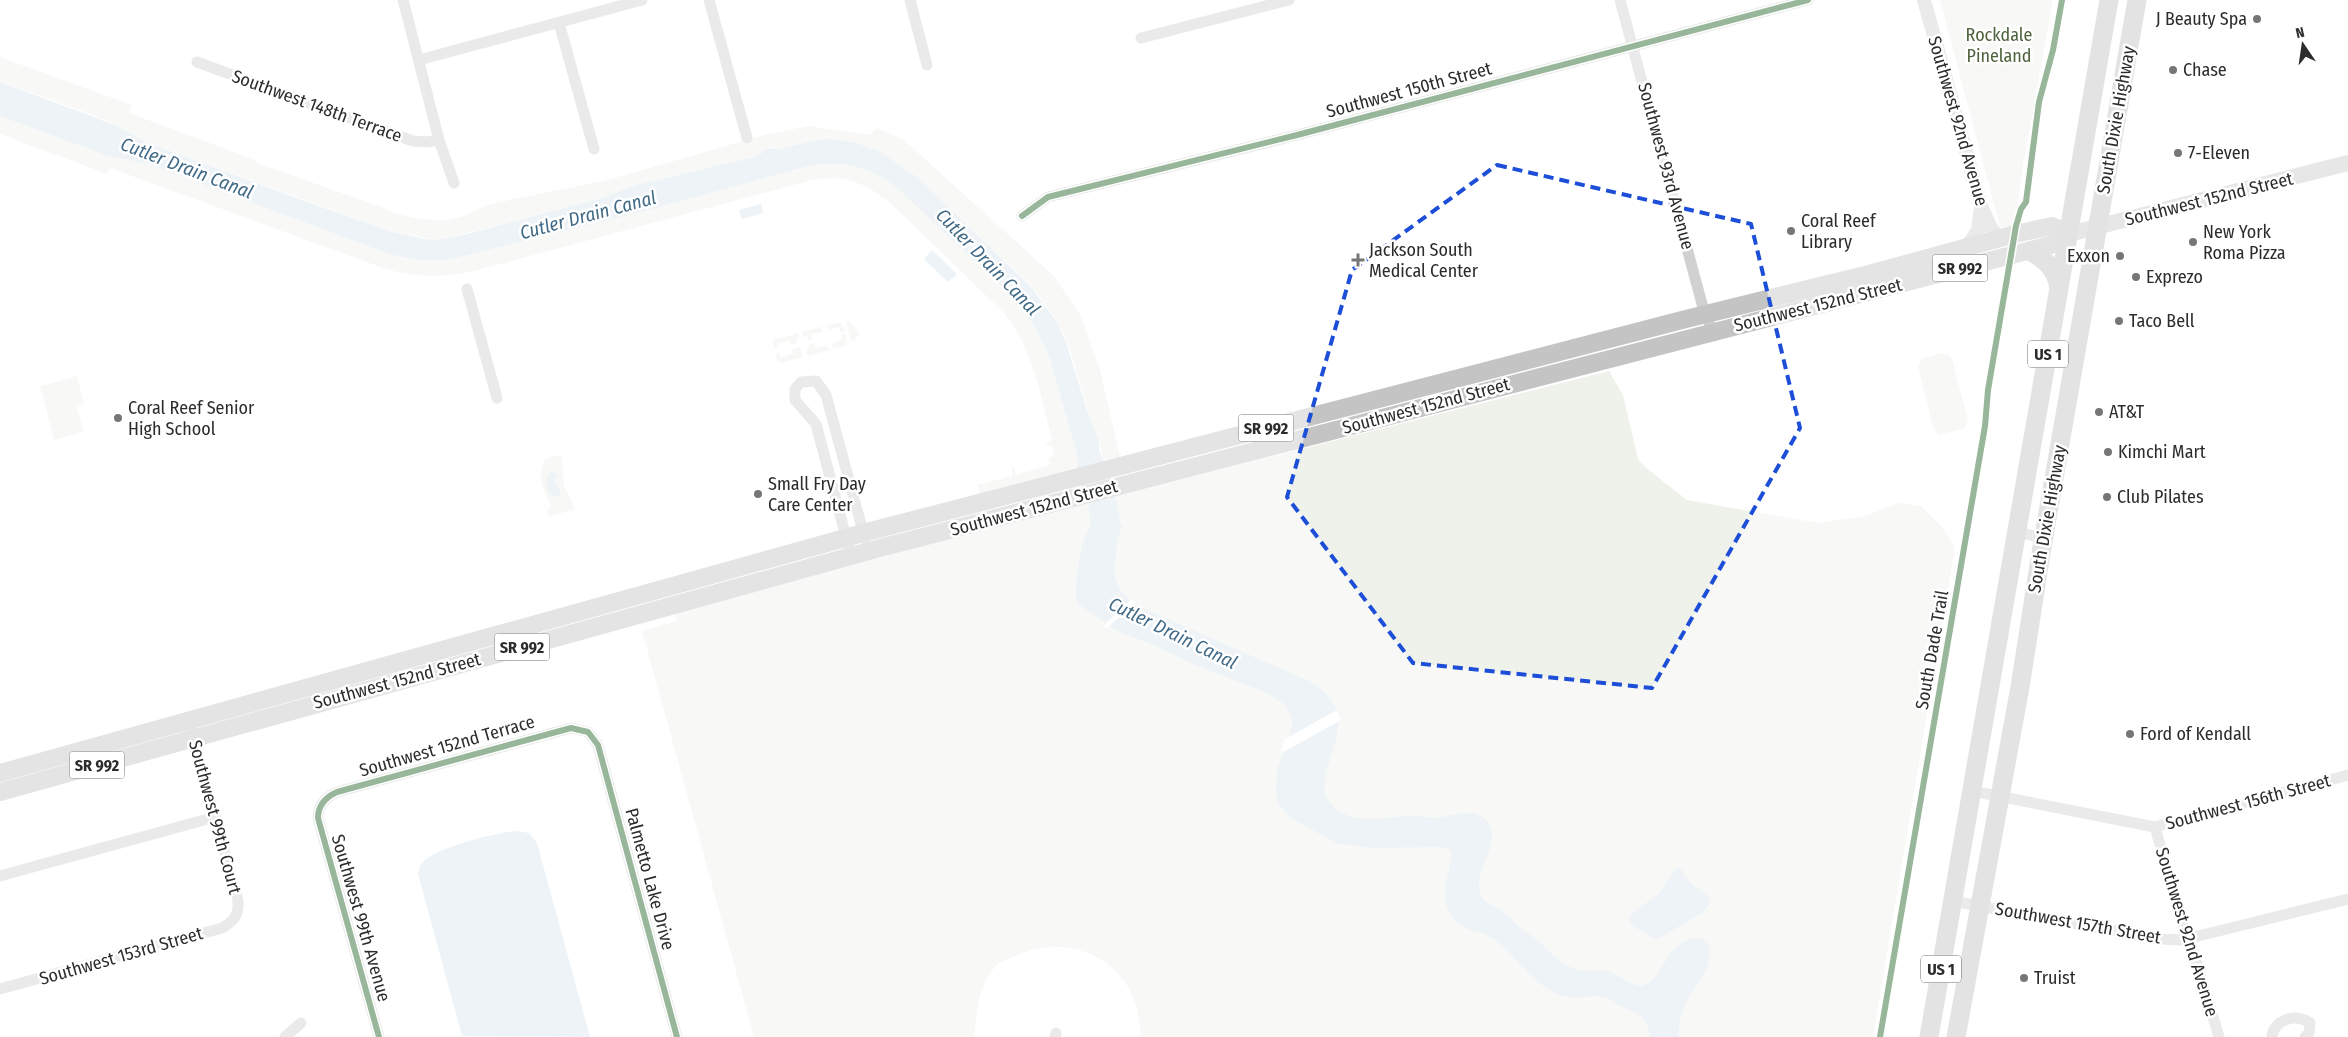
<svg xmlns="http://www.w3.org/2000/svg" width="2348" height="1037" viewBox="0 0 2348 1037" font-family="'Fira Sans Condensed',sans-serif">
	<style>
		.green { fill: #eff2eb }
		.water { fill: #d8e5ee }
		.pier { fill: #fff }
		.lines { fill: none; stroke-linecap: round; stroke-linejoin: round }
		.minor { stroke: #d1d1d1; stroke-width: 11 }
		.tertiary { stroke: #d1d1d1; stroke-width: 14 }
		.secondary { stroke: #cacaca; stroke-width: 16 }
		.primary { stroke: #c4c4c4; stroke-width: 18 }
		.trunk { stroke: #c1c1c1; stroke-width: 19 }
		.cycleway-casing { stroke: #fff; stroke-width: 9 }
		.cycleway { stroke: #1b5e20; stroke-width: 6 }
		.marked { fill: none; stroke: #1d4ed8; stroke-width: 4; stroke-dasharray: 10 6; stroke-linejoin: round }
		.poi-dot { fill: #767676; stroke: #fff; stroke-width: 2 }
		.labels { text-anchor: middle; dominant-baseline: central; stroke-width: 5; stroke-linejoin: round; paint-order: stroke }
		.shield { fill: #fff; stroke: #6b6b6b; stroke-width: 1 }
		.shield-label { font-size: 16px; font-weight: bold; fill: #2c2c2c }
		.poi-label { font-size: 18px; fill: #2c2c2c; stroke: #fff; text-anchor: start }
		.park-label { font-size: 18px; fill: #4e633d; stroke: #fff }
		.street-label { font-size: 18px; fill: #2c2c2c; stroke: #fff }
		.water-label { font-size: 19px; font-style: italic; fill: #416a86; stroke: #fff }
	</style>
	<rect width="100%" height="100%" fill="#fff"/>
	<path class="green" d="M1940,0h113l-30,165 -8,60 -15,2z
		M0,57l132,48 -3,8 124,46 4,4 127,45 10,5 25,6 28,1 16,-4 27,-12 114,-23 160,-46 44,-9 62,9 7,-7 27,12 149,135 27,39 20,56 20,87 -16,3c-4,-7 -3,-15 -6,-21 -15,-35 -20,-74 -36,-108 -20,-42 -60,-72 -94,-102 -30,-26 -59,-52 -89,-78 -47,-17 -56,-10 -102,0l-3,-4 -9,2 -3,4 -8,4 -118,28 -38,14 -72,20 -89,21 -48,-9 -243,-89c-41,-26 -100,-44 -146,-60z
		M0,116l108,40 41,8 240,90 26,6 29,1 214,-54 154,-42 28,-2 11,1 30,12 15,11 117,111 21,27 15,31 30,105 -2,6 -7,3 -90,24 -3,-9 35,-9v-8h2l2,7 34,-10 -1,-7 5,-2 -2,-10 -7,-2 7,-4c-12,-46 -19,-94 -51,-130l-113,-109c-27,-20 -45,-27 -79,-20l-331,89c-32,8 -64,8 -95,-2l-273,-100 -3,6 -107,-40z
		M849,320l11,14 -7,7h-2l-5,-19z
		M841,322l4,10h-5l-1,-5 -10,3 -1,-4 -7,2 1,4 -10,2 1,5 -5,2 -1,-5 -4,1 -1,-5z
		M798,333l1,5 -3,1 1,4 -6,2 -2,-4 -12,3 1,4 -4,1 -1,-9z
		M846,334l1,11 -39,11 -2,-7 3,-1v-4l6,-1 1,5 11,-3 1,4 5,-1 -1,-5 10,-3 -1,-5z
		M800,347l3,10 -22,6 -4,-2 -2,-8 4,-1 2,5 12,-3 -1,-5z
		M1941,353l8,2 3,4 16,61 -3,8 -26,7 -5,-5 -16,-63 4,-8z
		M1609,371l14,24 15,64 7,8 42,33 131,23 47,-7 33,-13 23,3 21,21 13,21 -82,489h-733c3,-66 -59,-107 -119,-83 -8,3 -22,8 -27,14 -16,20 -17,45 -20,69h-220l-112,-406 35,-10 -2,-8 331,-89z
		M77,376l7,27 -8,3 8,26 -30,8 -14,-54z
		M558,456l4,1 2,28 11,24 -27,8 -1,-6 4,-5c-8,-17 -15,-28 -6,-47l3,1 2,-3z"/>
	<path class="water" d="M0,82l94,35 27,11 25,14 159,59 84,30 36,8 12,1 30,-6 131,-35 38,-14 118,-28 8,-4 3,-4 10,-1 2,2 39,-10 18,-1 22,4 23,8 39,27 113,109 26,35 9,20 21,68 12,31v10l8,15 13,50 -2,3 4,8 -3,7c-4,31 -13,50 17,71l173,76c66,37 -5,91 22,123 22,26 63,9 90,12 4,0 8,2 12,2 16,0 35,-12 51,0 24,20 -12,51 -4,75 3,9 13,12 20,17 9,6 17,15 26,22 5,4 11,7 15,11 8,9 18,18 29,24 14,6 22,3 36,4 11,1 22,14 34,15 26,-5 20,-39 53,-48l9,1 7,6c3,24 -10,35 -21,54 -7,11 -9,25 -10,38h-27c-6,-23 -14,-23 -33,-32 -4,-2 -8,-7 -13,-8 -17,-2 -35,5 -52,-5 -22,-11 -38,-37 -59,-53 -17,-12 -38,-4 -47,-33 -6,-16 3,-35 5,-52l-4,-5 -7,-2 -70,1 -35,-5 -45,-25 -13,-14 -2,-13 1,-22 16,-45 -3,-11 -6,-9 -21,-13 -66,-25 -39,-19 -41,-16 -40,-28c-4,-12 3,-51 7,-65 2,-5 6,-8 6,-14 1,-20 -11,-40 -13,-60l2,-3 -30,-105 -15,-31 -21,-27 -117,-111c-26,-20 -52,-26 -84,-22l-160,44 -208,52 -29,-1 -26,-6 -240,-90 -41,-8 -108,-40z
		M761,204l2,9 -21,6 -3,-9z
		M932,250l25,24 -9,8 -24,-23z
		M551,472l6,2 -2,8 5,7v5l-4,3c-12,-4 -12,-17 -5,-25z
		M518,831l11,2 8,10 53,194 -128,-1 -44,-162c1,-5 2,-10 6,-13 15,-14 73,-29 94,-30z
		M1678,866l14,18 17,12 1,8 -8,9 -44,26 -6,-1 -22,-14v-9l28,-21z"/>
	<path class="pier" d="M1132,599l4,3 -29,26 -4,-2z
		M1337,710l4,10 -61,34 5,-15z"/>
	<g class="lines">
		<path class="minor" d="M403,0l36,140 15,43
			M709,0l38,138
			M910,0l17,65
			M1620,0l85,315 9,17
			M559,23l35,126
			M1141,38l148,-38
			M419,60l223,-60
			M197,62l216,79 14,1 12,-2
			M1022,216l26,-19 253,-63 507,-134
			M467,289l30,109
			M2017,532l26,6
			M851,556l-35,-132 -21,-24v-11l6,-7 15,-1 10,14 39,144
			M1972,791l183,36 193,-52
			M2155,827l27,95 12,31 25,84
			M0,876l215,-59
			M1952,901l209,38 21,1 166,-41
			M0,989l222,-61c12,-7 17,-13 16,-27l-49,-181
			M2272,1035c4,-16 24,-22 38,-12l-1,10 -4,4
			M285,1037l16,-14
			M379,1037l-61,-219c0,-13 8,-21 19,-26l234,-64 17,4 10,13 79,292
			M1055,1037l1,-4"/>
		<path class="tertiary" d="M1924,0l57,206 10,22 8,10
			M1967,247l11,-17 3,-23"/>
		<path class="secondary" d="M2069,234l279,-71"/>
		<path class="primary" d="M0,773l863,-240 823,-214 183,-45 146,-40 37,-8 17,8 -15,10 -1174,304 -880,244"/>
		<path class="trunk" d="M2030,251c17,10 26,18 29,38
			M1929,1037l180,-1037
			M1956,1037l64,-350 20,-128 97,-559"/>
		<g class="cycleway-casing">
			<path id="cycleway" d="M1022,216l26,-19 253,-63 507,-134
				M379,1037l-61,-219c0,-13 8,-21 19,-26l234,-64 17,4 10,13 79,292
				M1880,1037l105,-611 3,-36 28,-164 5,-17 5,-7 13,-100 14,-52 9,-50"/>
		</g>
		<use href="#cycleway" class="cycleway"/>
	</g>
	<path d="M0 0H2348V1037H0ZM1497,165l254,59 49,204 -148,260 -239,-25 -126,-166 65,-227z" fill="#fff" fill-opacity=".55" fill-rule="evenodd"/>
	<path class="marked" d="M1497,165l254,59 49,204 -148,260 -239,-25 -126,-166 65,-227z"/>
	<g class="poi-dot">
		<circle cx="2257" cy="19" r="5"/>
		<circle cx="2173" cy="70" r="5"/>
		<circle cx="2178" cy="153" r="5"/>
		<circle cx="1791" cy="231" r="5"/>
		<circle cx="2193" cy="242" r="5"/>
		<circle cx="2120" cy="256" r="5"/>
		<path d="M1355.5 252.5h5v5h5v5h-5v5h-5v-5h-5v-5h5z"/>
		<circle cx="2136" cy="277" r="5"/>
		<circle cx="2119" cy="321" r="5"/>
		<circle cx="2099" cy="412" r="5"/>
		<circle cx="118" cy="418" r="5"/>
		<circle cx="2108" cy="452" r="5"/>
		<circle cx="758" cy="494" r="5"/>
		<circle cx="2107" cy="497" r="5"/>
		<circle cx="2130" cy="734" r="5"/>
		<circle cx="2024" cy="978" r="5"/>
	</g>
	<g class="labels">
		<g class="shield">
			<rect x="1932.5" y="254.5" width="55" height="27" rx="4"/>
			<rect x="2028" y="340.5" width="40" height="27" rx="4"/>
			<rect x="1238.5" y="414.5" width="55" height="27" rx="4"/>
			<rect x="494.5" y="633.5" width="55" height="27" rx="4"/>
			<rect x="69.5" y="751.5" width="55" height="27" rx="4"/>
			<rect x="1921" y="955.5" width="40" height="27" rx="4"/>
		</g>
		<g class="shield-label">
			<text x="1960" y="268">SR 992</text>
			<text x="2048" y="354">US 1</text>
			<text x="1266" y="428">SR 992</text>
			<text x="522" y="647">SR 992</text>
			<text x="97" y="765">SR 992</text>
			<text x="1941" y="969">US 1</text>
		</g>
		<g class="poi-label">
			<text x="2247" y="19" text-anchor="end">J Beauty Spa</text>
			<text x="2183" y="70">Chase</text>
			<text x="2188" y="153">7-Eleven</text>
			<text x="1801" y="221">Coral Reef<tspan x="1801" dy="21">Library</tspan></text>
			<text x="2203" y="232">New York<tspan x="2203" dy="21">Roma Pizza</tspan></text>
			<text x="1369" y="250">Jackson South<tspan x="1369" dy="21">Medical Center</tspan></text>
			<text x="2110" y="256" text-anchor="end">Exxon</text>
			<text x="2146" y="277">Exprezo</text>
			<text x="2129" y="321">Taco Bell</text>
			<text x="128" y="408">Coral Reef Senior<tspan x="128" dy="21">High School</tspan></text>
			<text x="2109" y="412">AT&amp;T</text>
			<text x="2118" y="452">Kimchi Mart</text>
			<text x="768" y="484">Small Fry Day<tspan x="768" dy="21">Care Center</tspan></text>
			<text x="2117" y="497">Club Pilates</text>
			<text x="2140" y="734">Ford of Kendall</text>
			<text x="2034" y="978">Truist</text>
		</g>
		<g class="park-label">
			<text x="1999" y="35">Rockdale<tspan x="1999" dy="21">Pineland</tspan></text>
		</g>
		<g class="street-label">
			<text transform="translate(1409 90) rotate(-15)">Southwest 150th Street</text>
			<text transform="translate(317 106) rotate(20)">Southwest 148th Terrace</text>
			<text transform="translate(2116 120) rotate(-80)">South Dixie Highway</text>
			<text transform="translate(1958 121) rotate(74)">Southwest 92nd Avenue</text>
			<text transform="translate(1666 166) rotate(75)">Southwest 93rd Avenue</text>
			<text transform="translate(2209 199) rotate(-14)">Southwest 152nd Street</text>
			<text transform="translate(1818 305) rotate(-14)">Southwest 152nd Street</text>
			<text transform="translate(1426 406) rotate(-15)">Southwest 152nd Street</text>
			<text transform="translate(1034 508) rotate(-15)">Southwest 152nd Street</text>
			<text transform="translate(2047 519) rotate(-80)">South Dixie Highway</text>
			<text transform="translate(1932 650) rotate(-80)">South Dade Trail</text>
			<text transform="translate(397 681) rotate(-15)">Southwest 152nd Street</text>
			<text transform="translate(447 746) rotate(-16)">Southwest 152nd Terrace</text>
			<text transform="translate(2248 802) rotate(-15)">Southwest 156th Street</text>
			<text transform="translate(215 817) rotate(75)">Southwest 99th Court</text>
			<text transform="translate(650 879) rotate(75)">Palmetto Lake Drive</text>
			<text transform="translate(361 918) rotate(74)">Southwest 99th Avenue</text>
			<text transform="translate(2078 923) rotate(10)">Southwest 157th Street</text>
			<text transform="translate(2187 932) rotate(73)">Southwest 92nd Avenue</text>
			<text transform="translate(121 956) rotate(-16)">Southwest 153rd Street</text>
		</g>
		<g class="water-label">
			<text transform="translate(187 168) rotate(21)">Cutler Drain Canal</text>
			<text transform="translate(588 215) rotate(-15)">Cutler Drain Canal</text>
			<text transform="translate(988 262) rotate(46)">Cutler Drain Canal</text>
			<text transform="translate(1173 633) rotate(26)">Cutler Drain Canal</text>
		</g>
	</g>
	<g transform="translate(2303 45) rotate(347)" stroke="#ffffff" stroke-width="4" paint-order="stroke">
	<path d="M0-4L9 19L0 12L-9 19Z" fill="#2c2c2c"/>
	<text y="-8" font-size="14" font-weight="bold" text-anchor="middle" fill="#2c2c2c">N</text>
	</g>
</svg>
